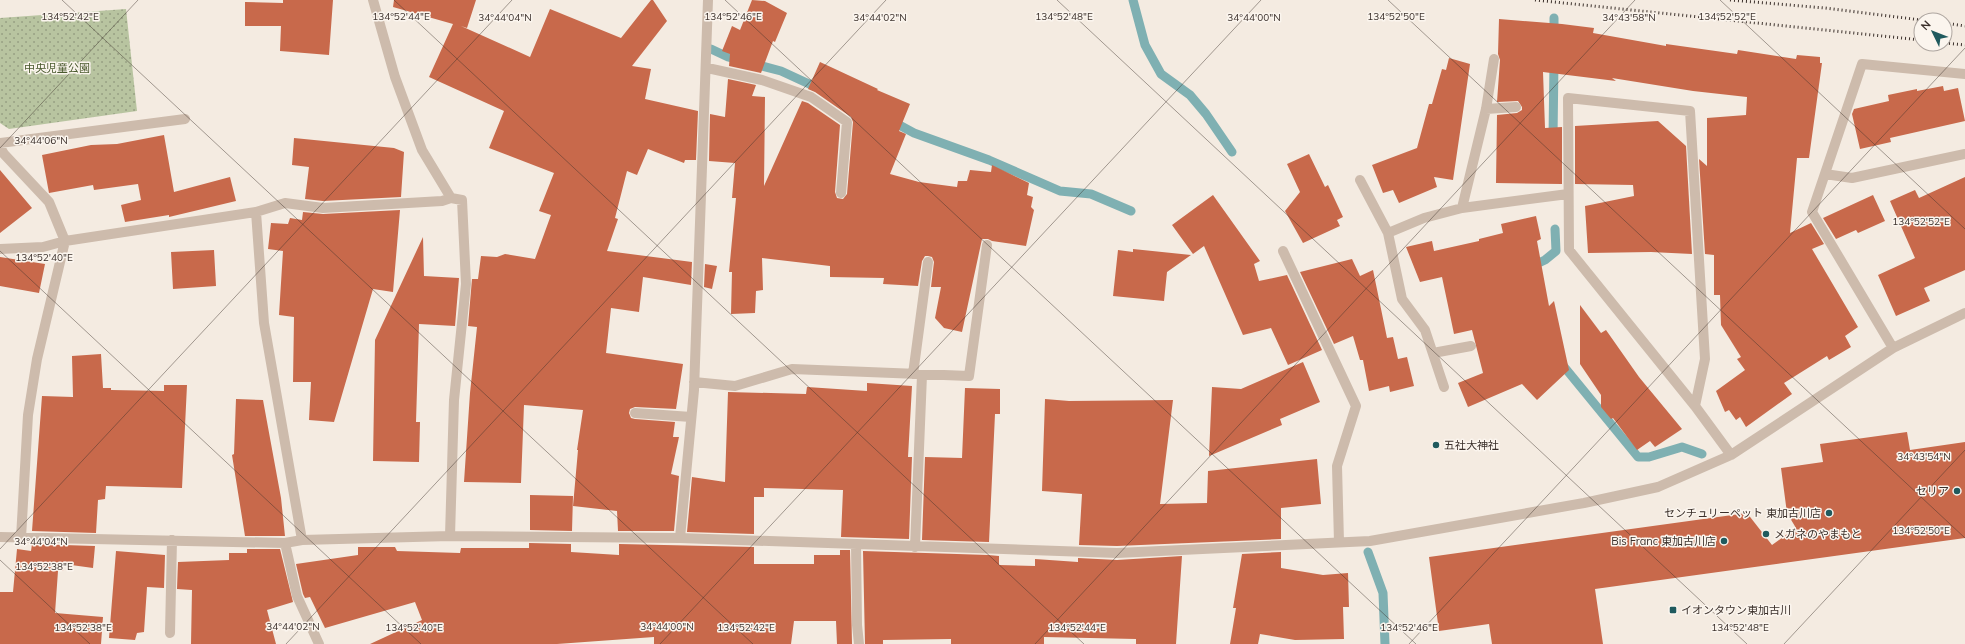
<svg xmlns="http://www.w3.org/2000/svg" width="1965" height="644" viewBox="0 0 1965 644" font-family="Mulish,'Noto Sans JP',sans-serif">
	<style>
		.park { fill: url(#park-dots) }
		.lines { fill: none; stroke-linecap: round; stroke-linejoin: round }
		.stream { stroke: #7fb0b2; stroke-width: 9 }
		.building { fill: #c8694b }
		.minor { stroke: #cdbbac; stroke-width: 10 }
		.rail { stroke: #3b302b; stroke-width: 3; stroke-dasharray: 1 3; stroke-linecap: butt }
		.ticks { fill: none; stroke: #3b302b; stroke-width: 1; stroke-opacity: 0.45 }
		.poi-dot { fill: #1f5a5e; stroke: #fbf5ee; stroke-width: 1.5 }
		.labels { text-anchor: middle; dominant-baseline: central; stroke-width: 3; stroke-linejoin: round; paint-order: stroke }
		.park-label { font-size: 11px; fill: #4a5a2e; stroke: #fbf5ee }
		.poi-label { font-size: 11px; fill: #3b302b; stroke: #fbf5ee; text-anchor: start }
		.ticks-label { font-size: 10px; text-anchor: middle; fill: #3b302b; stroke: #fbf5ee; stroke-width: 3; stroke-linejoin: round; paint-order: stroke }
	</style>
	<defs>
		<pattern id="park-dots" width="8" height="8" patternUnits="userSpaceOnUse"><rect width="8" height="8" fill="#b8c4a0"/><path d="M2 2h.1M6 6h.1" fill="none" stroke="#97a083" stroke-width="1.8" stroke-linecap="round"/></pattern>
	</defs>
	<rect width="100%" height="100%" fill="#f4ebe1"/>
	<path class="park" d="M126,9l11,102 -128,18 -9,-6v-105z"/>
	<g class="lines">
		<path class="stream" d="M1133,0l12,45 16,29 29,21 16,19 26,38
			M1554,34v-16
			M711,49l17,8 53,14 39,18
			M890,120l24,13 75,27 71,31 31,3 40,17
			M1553,138l1,-77
			M1530,267l15,-7 11,-9 -1,-22
			M1561,363l77,94h11l33,-10 20,7
			M1368,552l15,41 2,51"/>
	</g>
	<path class="building" d="M283,0h50l-4,55 -49,-4 1,-25h-36v-24l38,1z
		M394,0h82l-9,28 -6,-2 69,31 20,-48 71,29 30,-38h2l14,21 -35,45 19,3 -6,30 53,12 -2,49h-11l-1,3 -36,-14 -11,26 -10,-4 -12,47 3,1 -11,32 85,11 -1,23 -48,-8 -4,35 -28,-4 -5,45 77,11 -7,45 -41,-2 -5,2 -1,4 2,5 4,1 40,3 -2,15h6l-8,37 8,2 -5,55h-56l-1,-20 -44,-5 5,-56h-1l6,-40 -59,-5 -3,78 -57,-1 6,-89 7,-66 -9,-1 4,-47h6l3,-23 16,1 8,-3 30,5 16,-44 -12,-4 15,-38 -65,-25 15,-37 -75,-34 24,-53 -60,-17z
		M752,0l13,1 22,12 -12,29 -2,-1 -12,32 -32,-7 1,-12 -8,-3 10,-25 8,4z
		M1499,19l63,5 32,4 -1,5 73,13v-2l71,10 1,-4 58,9 1,-4 23,2v6h2l-13,95h-12l-7,75 21,-10 13,21 -12,5 46,78 -13,9 6,11 -22,13 -2,-4 -43,27 8,11 -46,33 -6,-10 -4,3 -7,-10 -4,2 -9,-21 29,-21 -8,-11 4,-2 -20,-32 -1,-30h-6v-40l-9,-1 -6,-95 8,7v-48l39,-3 1,-18 -54,-6 -81,-13 4,3 -73,-9 2,56 17,-1v57l-66,-1 1,-68 20,-2 5,-3v-3l-4,-6 -21,1 3,-42 -2,-6z
		M1449,58l21,6 -17,116 -19,-3 3,10 -38,16 -6,-13 -10,3 -11,-28 45,-17 12,-44h3l10,-35 4,1z
		M820,62l58,27 -1,1 33,14 -11,27 7,3 -16,40 29,8 38,5 1,-6h9l3,-11 21,2 1,-7 37,18 -2,12 6,2 -2,10 3,3 -8,36 -34,-5 -4,-2h-6l-20,93 -18,-4 -9,-10 6,-31h-10l3,-25 -2,-5 -4,-1h-3l-3,5 -4,25 -35,-2 1,-6 -54,-1v-11l-68,-8 1,32 -7,1 -1,22 -24,1 1,-42h-3l7,-74h-4l3,-35 -26,-2 1,-47 15,3 3,-38 28,6 -4,11 13,1 -1,89 38,-85 6,2 32,22 -5,67 2,6 6,1 4,-5 6,-72 -2,-5 -36,-25 -7,-3z
		M1943,86l1,5 14,-3 7,33 -75,17 1,4 -31,7 -8,-35 2,-5 35,-8 -1,-6 29,-6v2z
		M1658,121l28,25 6,108 -41,-2 -63,1 -3,-47 49,-10 -1,-11 -58,-1v-58z
		M164,135l10,57 56,-15 6,24 -67,16v-2l-44,7 -4,-17 20,-5 -3,-16 -44,6 -1,-5 -44,8 -7,-38 49,-10 26,-1z
		M294,138l100,10 10,4 -3,45 -78,4 -18,-2 4,-32 -17,-2z
		M1309,154l16,33 3,-2 15,32 -6,3 3,6 -37,17 -18,-32 15,-19 -13,-28z
		M0,170l32,38 -32,25z
		M1965,177v93l-41,18 6,13 -34,15 -18,-41 37,-17 -25,-57 25,-11 4,8z
		M1213,195l47,66 -6,3 5,17 28,-6 35,75 -34,15 -17,-37 -28,7 -39,-89 -11,8 -21,-29z
		M1873,195l12,26 -27,12 -2,-3 -20,9 -13,-21z
		M400,210l-7,82 -20,-3 -39,133 -25,-2 2,-38h-18l1,-65 -15,-2 4,-64 -15,-2 3,-26 17,1 2,-6 12,2 1,-8 20,2z
		M1536,216l5,23 -4,2 12,65 5,-5 15,69 -32,30 -15,-16 -54,23 -10,-24 25,-10 -11,-43 -18,4 -12,-57 -22,5 -14,-35 26,-6 2,10 45,-10v-2l24,-6 -2,-9z
		M423,237l1,39 35,2 -4,48 -36,-2 -3,98h4l-1,40 -46,-1 2,-121z
		M1133,249l58,6 -24,17 -3,29 -51,-5 5,-46 15,2z
		M214,250l2,36 -43,3 -2,-37z
		M0,257l45,7 -6,29 -39,-7z
		M1352,259l8,17 13,-6 14,68 6,-1 5,22 9,-2 7,29 -24,6 -1,-6 -20,5 -6,-31h-3l-7,-24 -19,8 -34,-72z
		M705,264l12,2 -5,23 -8,-2z
		M1580,305l21,28 5,-3 33,47 43,52 -27,18 -5,-6 -13,9 -24,-32 -2,1 -10,-12v-12l-21,-31z
		M101,354l2,34h8v2l53,1v-6h23l-5,103 -76,-2 -1,13 -7,1 -2,33 -64,-2 10,-135 31,1 -1,-41z
		M1303,362l17,40 -40,17 2,6 -73,31 3,-69 29,2z
		M867,383l45,3 -4,71h4l-3,82 -68,-2 2,-47 -79,-2v9h-10v37l-67,-2 5,-55 33,5 3,-90 78,2 1,-7 60,4z
		M965,388l35,1v25h-5l-6,128 -67,-2 3,-83 37,1z
		M236,399l27,1 18,98 4,38h-40l-13,-81 2,-1z
		M1045,399l24,2 104,-1 -13,104 47,-1 1,-32 109,-12 4,45 -40,4v31l-164,7 -38,-1 3,-51 -40,-3z
		M1907,432l3,18 55,-8v96l-370,51 8,55h-111l-3,-20 -50,7 -10,-74 318,-44 25,32 24,-17 -9,-15 -6,-45 42,-6 -3,-18z
		M530,495l43,1 -1,35 -42,-1z
		M529,543l42,1v8l48,3v-11l135,3v17h60v-9h26v-5h10l2,94h-15l-1,-23h-42l-3,23h-137v-7l-97,7h-187l52,-24 -7,-18 -90,26 -15,-31 -5,1 -2,-4 -7,-30 62,-9v-8h37l2,4 63,2 1,-5h68z
		M32,544l63,2 -2,22 -29,-4 -1,7h-5l-3,42 48,4 -2,27h-101v-52h13l4,-43 14,2z
		M247,549h33l13,53 -26,8 9,34h-85l1,-54 -15,-1 1,-27 51,-2v-7h18z
		M116,551l49,4 -1,33 -17,-1 -3,45 -7,1 -2,7 -26,-2z
		M863,551l125,4 11,1v9l36,1v-7l43,3v-4l39,2 65,-4 -6,88h-40v-5l-92,-2v7h-93v-5l-68,1v4h-18z
		M1281,552v16l42,7 25,-2 1,34h-6l1,32 -49,1 -35,-6 -2,10h-28l6,-36h-3l9,-54z"/>
	<g class="lines">
		<path class="minor" d="M373,0l22,77 27,73 29,48
			M706,69h6l50,11 49,17 36,25 -6,71
			M1486,109l30,-2
			M0,143l185,-24
			M0,147l4,7 45,48 16,39 -28,118 -9,56 -7,123
			M1825,174l27,4 113,-24
			M1360,180l28,53 14,66 23,31 19,57
			M1462,208l24,-99 8,-50
			M256,212l8,111 38,217
			M1388,233l36,-15 38,-10 106,-14
			M0,249l43,-2 22,-6 191,-29 29,-9 38,5 119,-7 9,-3 11,2 4,84 -12,116 -4,136
			M1283,251l73,155 -19,60 2,76
			M1893,348l-81,-136 50,-148 103,10
			M1433,353l38,-7
			M913,374l15,-112
			M694,382l41,4 57,-17 177,7 18,-131
			M1695,406l10,-47 -15,-248 -122,-13 1,152 126,156 36,49
			M635,413l56,4
			M0,537l285,6 17,-3 148,-4 230,2 437,15 253,-12 214,-38 74,-16 73,-32 162,-107 72,-35
			M680,538l14,-148 14,-390
			M285,543l12,53 22,48
			M856,545l1,80 2,19
			M915,547l7,-172
			M170,633l2,-93"/>
		<path class="rail" d="M1535,0l386,40
			M1730,0l95,8 96,12
			M1945,23l20,3
			M1945,43l20,2"/>
	</g>
	<path class="ticks" d="M62,0l691,644M394,0l690,644M725,0l691,644M1057,0l690,644M1388,0l577,538M1720,0l245,229M0,148l138,-148M0,251l421,393M0,549l512,-549M0,560l90,84M286,644l600,-644M660,644l601,-644M1035,644l600,-644M1409,644l556,-596M1784,644l181,-194"/>
	<g class="poi-dot">
		<circle cx="1436" cy="445" r="4"/>
		<circle cx="1957" cy="491" r="4"/>
		<circle cx="1829" cy="513" r="4"/>
		<circle cx="1766" cy="534" r="4"/>
		<circle cx="1724" cy="541" r="4"/>
		<rect x="1669" y="606" width="8" height="8" rx="2"/>
	</g>
	<g class="labels">
		<g class="park-label">
			<text x="57" y="68">中央児童公園</text>
		</g>
		<g class="poi-label">
			<text x="1444" y="445">五社大神社</text>
			<text x="1949" y="491" text-anchor="end">セリア</text>
			<text x="1821" y="513" text-anchor="end">センチュリーペット 東加古川店</text>
			<text x="1774" y="534">メガネのやまもと</text>
			<text x="1716" y="541" text-anchor="end">Bis Franc 東加古川店</text>
			<text x="1681" y="610">イオンタウン東加古川</text>
		</g>
	</g>
	<g class="ticks-label">
		<text x="70" y="20">134°52'42"E</text>
		<text x="401" y="20">134°52'44"E</text>
		<text x="733" y="20">134°52'46"E</text>
		<text x="1064" y="20">134°52'48"E</text>
		<text x="1396" y="20">134°52'50"E</text>
		<text x="1727" y="20">134°52'52"E</text>
		<text x="505" y="21">34°44'04"N</text>
		<text x="880" y="21">34°44'02"N</text>
		<text x="1254" y="21">34°44'00"N</text>
		<text x="1629" y="21">34°43'58"N</text>
		<text x="41" y="144">34°44'06"N</text>
		<text x="1921" y="225">134°52'52"E</text>
		<text x="44" y="261">134°52'40"E</text>
		<text x="1924" y="460">34°43'54"N</text>
		<text x="1921" y="534">134°52'50"E</text>
		<text x="41" y="545">34°44'04"N</text>
		<text x="44" y="570">134°52'38"E</text>
		<text x="293" y="630">34°44'02"N</text>
		<text x="667" y="630">34°44'00"N</text>
		<text x="83" y="631">134°52'38"E</text>
		<text x="414" y="631">134°52'40"E</text>
		<text x="746" y="631">134°52'42"E</text>
		<text x="1077" y="631">134°52'44"E</text>
		<text x="1409" y="631">134°52'46"E</text>
		<text x="1740" y="631">134°52'48"E</text>
	</g>
	<g transform="translate(1933 32) rotate(313)"><circle r="19" fill="#fbf5ee" stroke="#aea6a0"/>
	<path d="M0-3L7 15L0 10L-7 15Z" fill="#1f5a5e"/>
	<text y="-6" font-size="11" font-weight="bold" text-anchor="middle" fill="#3b302b">N</text>
	</g>
</svg>
